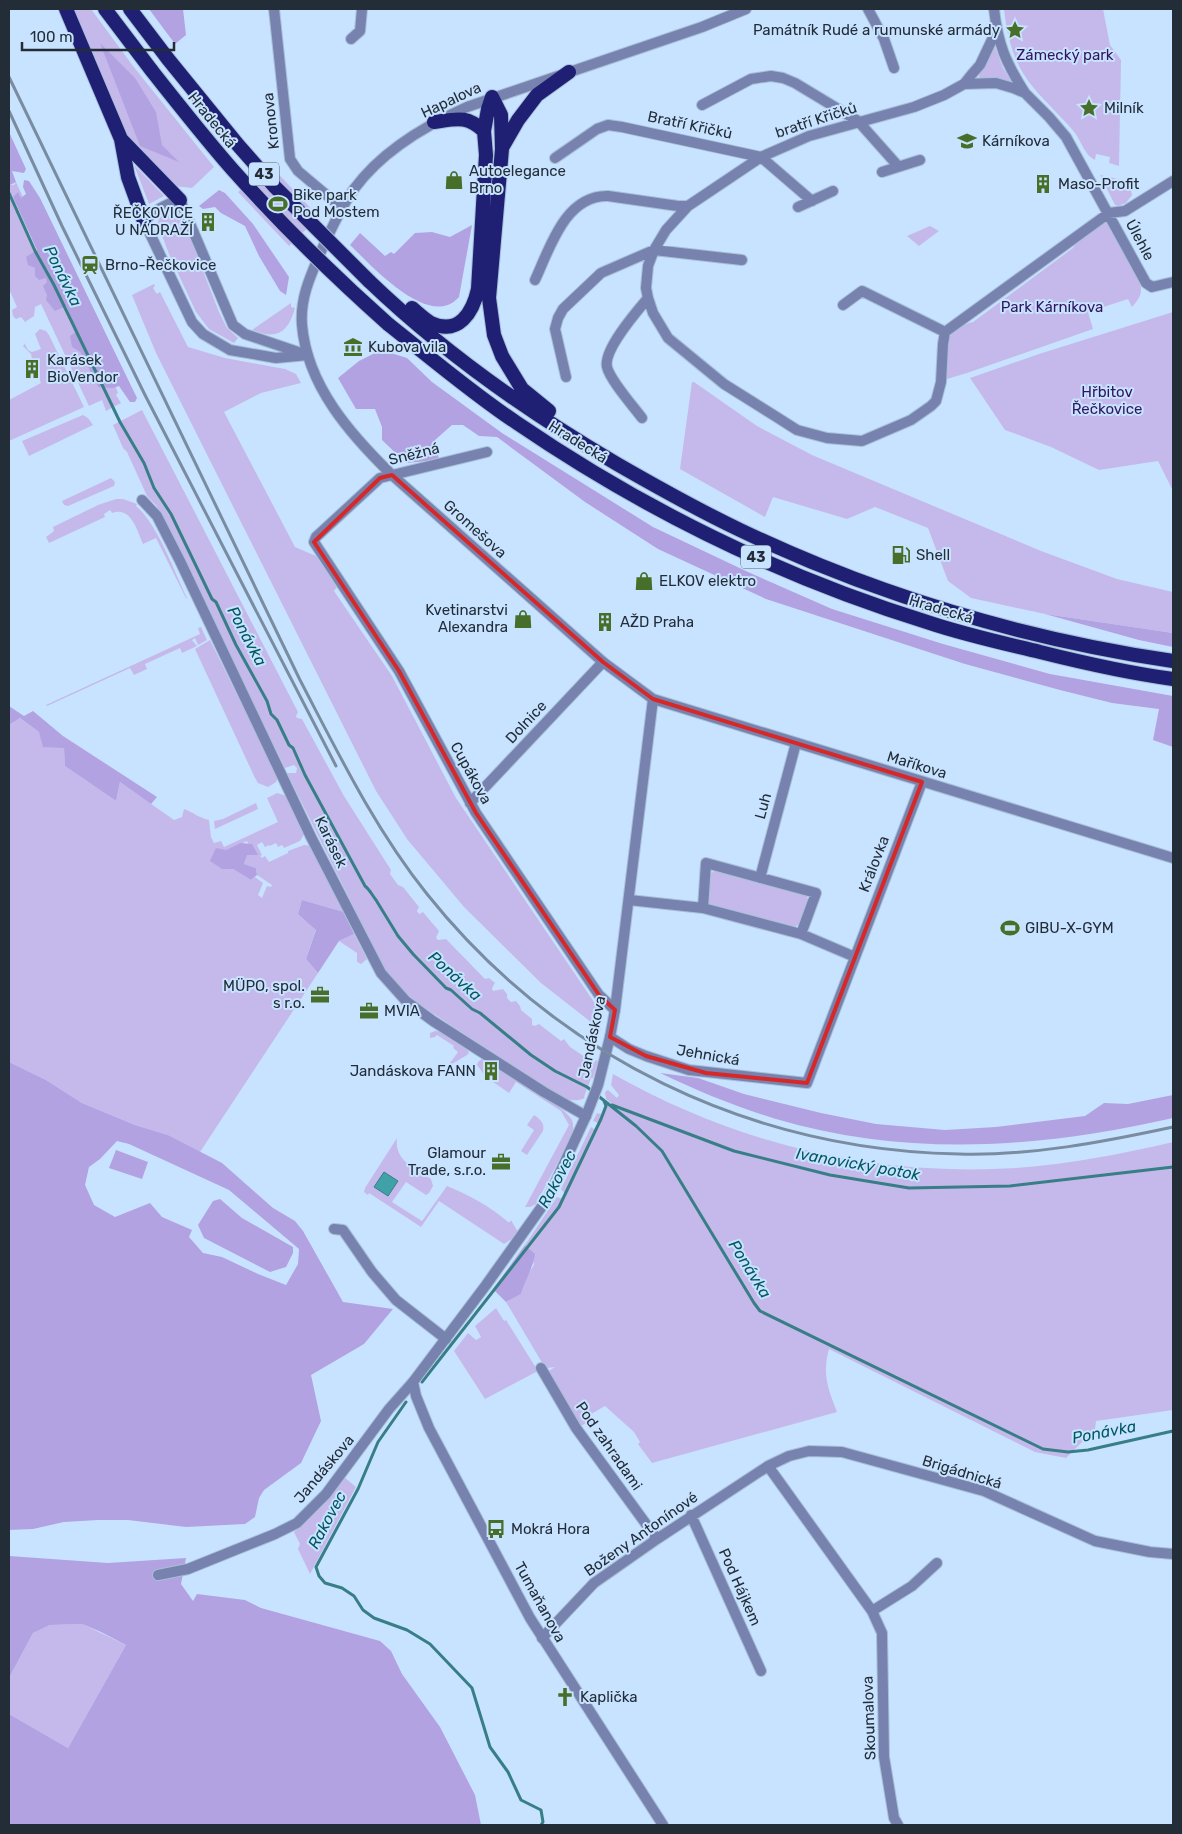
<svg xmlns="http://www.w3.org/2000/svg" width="1182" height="1834" viewBox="0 0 1182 1834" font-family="Rubik,sans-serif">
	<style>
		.green { fill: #c5b9eb; fill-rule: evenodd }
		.forest { fill: #b2a2e1; fill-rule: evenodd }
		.water { fill: #40a1a9; stroke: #377e87 }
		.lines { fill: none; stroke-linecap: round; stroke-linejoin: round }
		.stream { stroke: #377e87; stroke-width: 3 }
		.minor-casing { stroke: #a7bfd7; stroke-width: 12 }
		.tertiary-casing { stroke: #a7bfd7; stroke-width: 12 }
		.trunk-casing { stroke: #a7bfd7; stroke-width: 16 }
		.minor { stroke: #7783ae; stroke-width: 10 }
		.tertiary { stroke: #7783ae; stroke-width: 10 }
		.trunk { stroke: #1f2074; stroke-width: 14 }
		.rail { stroke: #798ca0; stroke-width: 3 }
		.trunk-bridge-casing { stroke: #a7bfd7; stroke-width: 16; stroke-linecap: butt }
		.trunk-bridge { stroke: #1f2074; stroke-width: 14 }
		.marked { fill: none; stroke: #d62828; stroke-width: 4; stroke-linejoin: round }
		.labels { text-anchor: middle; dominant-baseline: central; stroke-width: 4; stroke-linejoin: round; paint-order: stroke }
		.shield { fill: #c8e3ff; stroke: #546474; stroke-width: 1 }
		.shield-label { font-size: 14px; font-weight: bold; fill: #232d38 }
		.poi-label { font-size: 15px; fill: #232d38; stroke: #c8e3ff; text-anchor: start }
		.park-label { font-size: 15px; fill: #31155d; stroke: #c8e3ff }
		.street-label { font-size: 15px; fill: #232d38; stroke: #c8e3ff }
		.water-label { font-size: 16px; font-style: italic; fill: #00585f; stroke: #c8e3ff }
	</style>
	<rect width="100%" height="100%" fill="#c8e3ff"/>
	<path class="green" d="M73,9h18l42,57 81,101 -22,21 -18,-2 -43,-44 -15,-30z
		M1004,9h99l7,36 11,15 -2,106 -10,-3 1,-6 -14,-3 -1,6c-10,-4 -14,-19 -20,-27 -13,-16 -29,-30 -42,-46 -19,-22 -26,-50 -29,-78z
		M995,47l8,21 10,16 -34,-6v-4z
		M134,165l30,31 -15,8z
		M270,165l49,52 -30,29 -51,-54z
		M1100,175c12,3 31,4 32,20l-6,8 -8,3 -3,-1z
		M16,182l7,15 -2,1 -8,-1 24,54 -1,17 10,10 19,28 12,25 3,21 18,35h18l2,6 -2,2 5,8 -15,8 -4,-11 -13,6 -48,-102 -6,3 -1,9 -9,6 -4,-5 -5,2 -3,-3 -1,-6 5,-3 -8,-18v-104h5z
		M170,209l5,1 7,7 37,95 8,16 11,10 -4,5 -25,-14 -13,-17 -27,-58 -11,-29c0,-9 4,-14 12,-16z
		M1107,220l33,63c3,11 -1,16 -8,24l-4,-8 -40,13 5,17 -126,44 -20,6c0,-27 -7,-50 26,-57l100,-74 4,-7z
		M930,226l9,5 -20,15 -12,-10z
		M154,284l1,2 -2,2 4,6 3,-2 28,55 37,11 60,11 11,5 5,9 -40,10 -37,19 71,135 21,9 21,31 -3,4 58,85 64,122 140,207 5,25 -60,-47 -77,-76 -57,-68 -31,-48 -220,-438 -24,-58z
		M291,303v4l4,1c-7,25 -18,32 -43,22z
		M1173,312v179l-15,-30 -59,9 -48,-23 -46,-17 -35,-52 69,-24z
		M40,329l6,2 3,4 35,72 -75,34v-41l32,-17 -6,-13 2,-1 -5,-10 -1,-5 -8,-8 8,-9 -6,7 3,6 4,2 9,-3 -6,-15z
		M692,382h2l63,44 55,29 229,96 76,28 56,13v41l-128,-19 -74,-16 -23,-17 -20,-53 -53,-21 -28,12 -74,-22 -8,20 -85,-48z
		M142,410l156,302 -2,4 1,2 5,1 42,77 47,74 -1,4 8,11 5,2 16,20 -2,4 2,3 4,-2 16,19 -3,7 2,2 8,-1 39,40 4,-1 6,5 -3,5 1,3 10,-2 4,5v4l4,4 5,-1 4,5 1,4 11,9v6l3,1 4,-2 22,17 3,-2 6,8 24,16 2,-3 2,1 -5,17h-2l-7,19 1,1c-13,6 -24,-1 -35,-7l-134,-89 -23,-22 -9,-12 -97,-195h9l1,-5 -3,-3 -9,3 -121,-248 -8,-15 -9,-9 -20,-44 -4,-4 -10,-23z
		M83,415l5,3 5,7 -64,31 -7,-15z
		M111,478l4,4 -1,4 -46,20 -4,-1 -2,-4z
		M116,499h7l14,5 -1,2c21,17 39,67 51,92h-1l-30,-60 -13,6c-6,-14 -12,-38 -31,-31l-2,-3 -6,4 1,3 -56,26 -3,-6 8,-6 -1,-4 45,-22z
		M201,627l6,13 -9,5 -3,-7 -3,2 5,6 -15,7 -2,-5 -35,16 2,5 -13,6 -4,-7 -83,38 -1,-1 154,-71 -2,-6z
		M210,640l68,137 -2,5 -8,5 -10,-4 -3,-5 -60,-129z
		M20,718l19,14 25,15 1,19 51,35 4,-19 54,38 8,-3 2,-8c9,3 15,9 25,11l2,17 3,6 7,-2 3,6 54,-25 -11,-24 10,-5 10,3 18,37 -5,8 -16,7 -2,-3 -4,2 -2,-4 -6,3 -1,-1 -4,2 -3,-5 -5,3 5,10 -2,1 2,2 3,-2 4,6 19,-9v-2l16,-6 7,1 33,66 -42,-12 -4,14 18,15 -10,30 12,14 -118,179 -32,-17 -33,-10 -53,-22 -36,-23 -37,-18v-339zM247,841l6,13h-6l-3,10 12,4 1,7 15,10 -1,2 -4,-1 -5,12 -4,-3 5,-12 -8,-6 -4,3 -18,-11h-11l1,-17z
		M256,803l2,6 -43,20 -1,-8 9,-2z
		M714,871l91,22 3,6 -9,25 -3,2 -9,2 -81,-24 3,-29z
		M354,934l13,25 -6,5 -4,-2v-9l-18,-12z
		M435,1031c11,0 30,11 34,22l-2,2 -20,12 11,-15 -5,-4 1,-2 -17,-11 -2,2 -5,1v-5z
		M482,1059l8,5 -2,7 4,3 6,-6c15,10 67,38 74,52 2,6 1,10 0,15l-36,69 -6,3h-5l44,-82 -8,-14 -45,-29 -7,11 -23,-16 -9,-12 1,-3z
		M613,1074c124,70 260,103 403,94 53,-4 106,-14 157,-26v268l-77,11 -1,8 -29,29 -31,-6 -206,-103c-7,25 -1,40 8,63l-185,51 -14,-19 2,-2 -6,-10 -29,-26 -19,11 2,5 -7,4 -34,-54 8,-5 -8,1 -3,-2 -38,-64 15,-8 5,-17 8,-12 -4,-16 -5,-4 32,-48 3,1h5l1,-3 -5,-6 30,-62 3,2 3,-2 1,-4 -5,-2 4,-8 4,1 4,-10 5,3 1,-4 -5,-4 -1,-7 3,-2 9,8 2,-3 -8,-10z
		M534,1115c6,4 11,8 9,16l-16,24 -6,-4 13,-21 -7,-5z
		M397,1138c-3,23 18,30 34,41l2,7 -4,7 -3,2 -20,-13 -14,20 30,19 25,-35c22,9 43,20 61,36h2l1,-2 7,12 -5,6 -9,6 -65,-43 -18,26 -52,-34 -1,2 -4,-3 1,-4z
		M496,1308l8,13 2,-1 32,51 -53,28 -31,-48 14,-18 8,7 5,-3 -6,-11z
		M344,1477l12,10 -46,87 -12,-25 2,-5 -6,-12 31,-31z
		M82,1624l44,21 -58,103 -59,-34v-36l24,-45 17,-8z"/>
	<path class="forest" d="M149,9h34l3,26 -11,9z
		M100,43l35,35 21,34 6,33 17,17 -39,-16z
		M9,132l17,37 -2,4 -12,-2 4,11 -6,3h-1z
		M24,180l5,1 11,17 97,200 -2,4h-5l-11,-16 -6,2 -15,-1 -18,-35 -8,-5 -2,-11 7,-5 -11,-25 -11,5 -9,-11 1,-5 -4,-9 4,-4 -1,-4 -7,2 -4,-4v-8l-7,-3 -2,-8 11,-7 -24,-53 5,-5 3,6 5,-4 -3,-7z
		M219,190l6,3 28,31 36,53 -3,18 -6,-4 -21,-35 -14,-30 -24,-13 -6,-6 -12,2 -4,-3z
		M472,225l-13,72c-29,34 -88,-32 -109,-52l10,-12 25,23 6,-4 3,2 21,-21 17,-1 18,5z
		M381,350l26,8 25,24 70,51 151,94 95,45 84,37 111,35 107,30 123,22v51l-20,-7 6,-31 -47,-6 -52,-13 -95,-26 -199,-65 -108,-50 -73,-47 -88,-65 -18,-1 -16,-11h-11l-17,15 4,20 -33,3 -24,-23v-13l-7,-18h-19l-18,-31 21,-17z
		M1045,614l128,19v14l-34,-7z
		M9,706l15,10 9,-5 30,25 94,61 -6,7 -31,-22 -4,19 -51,-35 -1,-18 -21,-1 -4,-15 -19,-14 -10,6z
		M241,843l11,1 6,11h-11l-3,9 12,4 1,7 -6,5 -18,-11h-11l-12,-8 6,-13 10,2z
		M302,900l42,12 10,22 -15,7 -21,32 -12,-14 10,-29 -18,-16z
		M9,1062l37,18 36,23 53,22 33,10 54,28 51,45 22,13 8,10 40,71 50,7 -29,35 -53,31 10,46 -20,42 -37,27 -5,8 -4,19 -10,7 -59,3 -58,-7h-30l-34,2 -31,7 -24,1zM117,1141l12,3 100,46 70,59 -1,15 -12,21 -28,-11 -36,-17 -19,-4 -14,-16 3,-7 -30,-13 -12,-14 -35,14 -21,-12 -9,-20 4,-18 11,-8z
		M660,1073l38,5 46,16 77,19 55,11 69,6 51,-3 89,-11 19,-13 24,1 45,-9v23c-132,30 -265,40 -397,1 -40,-12 -78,-28 -116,-46z
		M116,1150l32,12 -6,17 -33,-11z
		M220,1199l22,19 51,29v6l-7,14 -16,5 -66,-34 -6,-13 15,-24z
		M525,1245l10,9c-2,14 -10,26 -14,40l-15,8 -13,-13z
		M9,1556l99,7 78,-5 -5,26 12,17 4,-7 48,6 16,8 119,33 11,10 11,23 38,53 35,68 6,30h-472v-111l59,34 58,-103 -25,-13 -19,-8 -32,1 -17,8 -24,45z"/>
	<path class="water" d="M384,1172l14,9 -10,15 -14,-9z"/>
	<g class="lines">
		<path class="stream" d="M9,193l26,58 19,34 66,137 24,41 10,25 17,26 41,85 4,3 20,43 31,56 4,13 6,6 12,25 4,3 12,27 60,111c5,4 7,9 11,14l22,36 15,18 33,34 5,2 21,19 8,4 51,42 24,16 32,16 49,39 26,25 92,152 6,8 283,138 25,3 20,-2 85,-19
			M612,1105l122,46 96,24 79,13 101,-2 163,-19
			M422,1382l137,-175 42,-88 5,-13 -2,-5
			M406,1402l-28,40 -20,47 -42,78 3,9 6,7 17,5 12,8 9,14 11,8 33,12 23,14 42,44 18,59 18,25 13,28 20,10 2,12 -2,3"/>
		<g class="minor-casing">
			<path id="minor" d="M274,9l16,150 8,12 44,37
				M868,9l16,30 10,29
				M994,9c4,36 12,54 31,84
				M996,31l-16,34 -8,9 -8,10 -20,11 -30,12 -105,29 -48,21 -73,49 -22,24 -12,20 -6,16 -2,22 2,10 5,15 15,25 56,46 51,32 22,14 30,8 35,3 49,-21 20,-14 5,-5 5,-19 2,-38 2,-12 164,-119 16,-2 48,-30
				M351,39l9,-8 2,-22
				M964,84l32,-1 17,5 12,5 24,24 17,20 80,146 6,4 21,-5
				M702,105l49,-26 20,-3 12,2 12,5 63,38 40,45
				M555,158l42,-29 11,-4 14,2 139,30 51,44
				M882,172l38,-12
				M798,207l35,-16
				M144,221c12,-11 21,-17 36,-21l53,125 12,9 62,21
				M535,280c15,-32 30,-85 73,-84l70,10h10
				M843,305l19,-14 83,41
				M566,377l-11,-48 3,-11 5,-9 38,-36 53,-23 88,10
				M642,418c-9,-12 -32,-38 -35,-51 -4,-17 30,-56 41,-69
				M487,452l-107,26 -64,59 -2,5 85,129 77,142 123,182 16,15
				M142,500l15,16 23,45 131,276 70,136 25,28 27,20 111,71 42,24
				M470,803l133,-141
				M760,878l36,-135
				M629,900l74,8 98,26 54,23
				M703,908l3,-45 110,30 -15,41
				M610,1037l19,12 17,7 43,14 118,13 115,-301
				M334,1229l9,1 29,42 24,28 50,39
				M541,1368l35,60 81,111
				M768,1466l104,145 10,22 2,124 10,61 4,7
				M691,1515l70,156
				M158,1575l30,-6 87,-35 22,-11 29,-29 63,-85 24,-27
				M872,1611l40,-25 25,-23
				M542,1638l52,-55 63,-44 111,-73 21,-10 20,-5 33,1 142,39 111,50 55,11 23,2"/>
		</g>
		<g class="tertiary-casing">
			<path id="tertiary" d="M746,9l-44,18 -235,80c-43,19 -85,44 -113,82 -14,20 -25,44 -35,67 -10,23 -19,44 -17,69 5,61 49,110 90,150l211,187 50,37 520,159
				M144,221l48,101 11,12 27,16 46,8 32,-3
				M653,699l-38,311 -5,27 -12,48 -12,31 -38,82 -62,87 -73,97 3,14 13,32 101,190 133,207"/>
		</g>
		<g class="trunk-casing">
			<path id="trunk" d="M66,9l55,130 7,38 16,44
				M105,9l47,62
				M130,9l38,50
				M492,97l9,18 1,34 -13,149 5,37 8,21 20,33 27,22
				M434,122c23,-3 32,-7 50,9
				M121,139l59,61
				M503,146l15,-26 19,-25 32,-23
				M369,281c74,71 159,131 248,183 40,23 81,46 123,66 136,65 285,109 433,131
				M412,308c6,5 12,11 19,15 28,13 42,-11 47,-34l8,-134 -2,-24 4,-22 4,-12
				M388,324c43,34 84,69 129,99 126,86 267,155 413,200 36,12 73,20 110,29 44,11 88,21 133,27"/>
		</g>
		<use href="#minor" class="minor"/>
		<use href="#tertiary" class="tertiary"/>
		<use href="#trunk" class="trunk"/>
		<path class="rail" d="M9,77l291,603c38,73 75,149 127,214 130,163 323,256 532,260 72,2 144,-12 214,-27
			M9,111l53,115 83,169 191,371"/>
		<g class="trunk-bridge-casing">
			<path id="trunk-bridge" d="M168,59l70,86 37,42 94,94
				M152,71c26,33 52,66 80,98 49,55 101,106 156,155"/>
		</g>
		<use href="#trunk-bridge" class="trunk-bridge"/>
	</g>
	<path class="marked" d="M392,475l211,187 50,37 269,83 -115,301 -101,-10 -60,-17 -36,-19 5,-27 -16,-15 -123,-182 -77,-142 -85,-129 66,-64z"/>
	<defs>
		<g id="sight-bare" transform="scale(1.5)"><path d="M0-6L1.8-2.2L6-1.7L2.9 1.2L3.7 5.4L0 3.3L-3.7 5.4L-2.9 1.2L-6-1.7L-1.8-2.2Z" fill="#486f2a" stroke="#c8e3ff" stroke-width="2.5" paint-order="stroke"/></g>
		<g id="school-bare" transform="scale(1.5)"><path d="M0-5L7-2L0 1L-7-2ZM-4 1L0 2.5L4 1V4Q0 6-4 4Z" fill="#486f2a" stroke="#c8e3ff" stroke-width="2.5" paint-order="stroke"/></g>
		<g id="shop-bare" transform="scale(1.5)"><path d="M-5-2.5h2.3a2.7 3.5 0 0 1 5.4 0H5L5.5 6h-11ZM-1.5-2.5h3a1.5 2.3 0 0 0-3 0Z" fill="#486f2a" stroke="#c8e3ff" stroke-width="2.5" paint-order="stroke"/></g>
		<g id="building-bare" transform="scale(1.5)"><path d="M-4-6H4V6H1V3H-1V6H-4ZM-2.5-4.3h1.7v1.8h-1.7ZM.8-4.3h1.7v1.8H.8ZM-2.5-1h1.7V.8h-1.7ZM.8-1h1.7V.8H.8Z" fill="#486f2a" stroke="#c8e3ff" stroke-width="2.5" paint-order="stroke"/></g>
		<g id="stadium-bare" transform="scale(1.5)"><path d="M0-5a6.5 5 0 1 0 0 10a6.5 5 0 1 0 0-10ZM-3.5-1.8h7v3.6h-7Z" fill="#486f2a" stroke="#c8e3ff" stroke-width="2.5" paint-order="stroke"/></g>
		<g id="station-bare" transform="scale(1.5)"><path d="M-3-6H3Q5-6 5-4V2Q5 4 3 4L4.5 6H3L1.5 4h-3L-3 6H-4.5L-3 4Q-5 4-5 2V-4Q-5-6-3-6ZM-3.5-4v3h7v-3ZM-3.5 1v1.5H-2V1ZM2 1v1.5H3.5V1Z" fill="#486f2a" stroke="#c8e3ff" stroke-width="2.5" paint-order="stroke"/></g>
		<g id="museum-bare" transform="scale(1.5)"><path d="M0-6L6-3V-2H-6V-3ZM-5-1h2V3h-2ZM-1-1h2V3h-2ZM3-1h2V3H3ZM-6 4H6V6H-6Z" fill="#486f2a" stroke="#c8e3ff" stroke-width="2.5" paint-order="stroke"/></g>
		<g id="fuel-bare" transform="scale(1.5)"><path d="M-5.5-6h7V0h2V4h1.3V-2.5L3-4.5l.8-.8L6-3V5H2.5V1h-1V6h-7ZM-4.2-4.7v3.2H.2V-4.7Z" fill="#486f2a" stroke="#c8e3ff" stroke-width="2.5" paint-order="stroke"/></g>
		<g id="office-bare" transform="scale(1.5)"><path d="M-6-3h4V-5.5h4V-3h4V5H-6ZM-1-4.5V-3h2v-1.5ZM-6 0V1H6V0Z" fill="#486f2a" stroke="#c8e3ff" stroke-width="2.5" paint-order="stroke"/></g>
		<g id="bus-bare" transform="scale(1.5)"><path d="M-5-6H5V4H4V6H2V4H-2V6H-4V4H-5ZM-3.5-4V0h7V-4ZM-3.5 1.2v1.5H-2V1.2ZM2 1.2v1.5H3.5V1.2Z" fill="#486f2a" stroke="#c8e3ff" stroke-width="2.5" paint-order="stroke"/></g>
		<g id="church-bare" transform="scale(1.5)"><path d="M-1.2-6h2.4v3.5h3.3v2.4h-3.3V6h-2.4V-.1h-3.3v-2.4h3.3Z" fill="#486f2a" stroke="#c8e3ff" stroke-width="2.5" paint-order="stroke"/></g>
	</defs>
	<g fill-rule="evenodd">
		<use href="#sight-bare" x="1015" y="30"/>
		<use href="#sight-bare" x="1089" y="108"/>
		<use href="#school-bare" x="967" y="141"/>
		<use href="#shop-bare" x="454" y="180"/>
		<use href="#building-bare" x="1043" y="184"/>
		<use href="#stadium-bare" x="278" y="204"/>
		<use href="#building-bare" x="208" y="222"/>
		<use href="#station-bare" x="90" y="265"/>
		<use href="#museum-bare" x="353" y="347"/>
		<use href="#building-bare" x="32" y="369"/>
		<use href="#fuel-bare" x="901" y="555"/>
		<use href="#shop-bare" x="644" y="581"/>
		<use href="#shop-bare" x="523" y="619"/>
		<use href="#building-bare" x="605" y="622"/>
		<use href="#stadium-bare" x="1010" y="928"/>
		<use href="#office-bare" x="320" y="995"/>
		<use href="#office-bare" x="369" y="1011"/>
		<use href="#building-bare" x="491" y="1071"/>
		<use href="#office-bare" x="501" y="1162"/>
		<use href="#bus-bare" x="496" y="1529"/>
		<use href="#church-bare" x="565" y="1697"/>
	</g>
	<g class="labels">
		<g class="shield">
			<rect x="249" y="162.5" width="30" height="23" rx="4"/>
			<rect x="741" y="545.5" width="30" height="23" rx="4"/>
		</g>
		<g class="shield-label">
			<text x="264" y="174">43</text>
			<text x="756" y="557">43</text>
		</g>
		<g class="poi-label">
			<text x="1000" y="30" text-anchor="end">Památník Rudé a rumunské armády</text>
			<text x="1104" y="108">Milník</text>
			<text x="982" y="141">Kárníkova</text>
			<text x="469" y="171">Autoelegance<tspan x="469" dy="17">Brno</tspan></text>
			<text x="1058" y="184">Maso-Profit</text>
			<text x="293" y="195">Bike park<tspan x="293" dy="17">Pod Mostem</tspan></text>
			<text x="193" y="213" text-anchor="end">ŘEČKOVICE<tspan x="193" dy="17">U NÁDRAŽÍ</tspan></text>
			<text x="105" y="265">Brno-Řečkovice</text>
			<text x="368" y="347">Kubova vila</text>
			<text x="47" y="360">Karásek<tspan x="47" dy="17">BioVendor</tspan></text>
			<text x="916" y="555">Shell</text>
			<text x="659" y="581">ELKOV elektro</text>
			<text x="508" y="610" text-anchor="end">Kvetinarstvi<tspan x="508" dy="17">Alexandra</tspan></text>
			<text x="620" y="622">AŽD Praha</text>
			<text x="1025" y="928">GIBU-X-GYM</text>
			<text x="305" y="986" text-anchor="end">MÜPO, spol.<tspan x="305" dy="17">s r.o.</tspan></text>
			<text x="384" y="1011">MVIA</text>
			<text x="476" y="1071" text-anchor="end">Jandáskova FANN</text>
			<text x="486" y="1153" text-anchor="end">Glamour<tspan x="486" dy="17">Trade, s.r.o.</tspan></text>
			<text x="511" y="1529">Mokrá Hora</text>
			<text x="580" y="1697">Kaplička</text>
		</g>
		<g class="park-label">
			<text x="1065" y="55">Zámecký park</text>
			<text x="1052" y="307">Park Kárníkova</text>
			<text x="1107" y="392">Hřbitov<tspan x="1107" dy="17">Řečkovice</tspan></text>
		</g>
		<g class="street-label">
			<text transform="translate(451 100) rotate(-25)">Hapalova</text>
			<text transform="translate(212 120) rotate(51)">Hradecká</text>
			<text transform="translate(816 120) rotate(-18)">bratří Křičků</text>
			<text transform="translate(271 121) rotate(-96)">Kronova</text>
			<text transform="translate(690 125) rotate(12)">Bratří Křičků</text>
			<text transform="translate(1140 240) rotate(62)">Úlehle</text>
			<text transform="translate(578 442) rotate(32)">Hradecká</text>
			<text transform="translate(414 454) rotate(-14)">Sněžná</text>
			<text transform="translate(475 529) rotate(42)">Gromešova</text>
			<text transform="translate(941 609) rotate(17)">Hradecká</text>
			<text transform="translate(526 722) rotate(-47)">Dolnice</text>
			<text transform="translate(917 765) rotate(17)">Maříkova</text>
			<text transform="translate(471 773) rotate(61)">Cupákova</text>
			<text transform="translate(763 806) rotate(-75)">Luh</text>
			<text transform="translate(331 842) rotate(64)">Karásek</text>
			<text transform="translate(874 864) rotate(-69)">Královka</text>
			<text transform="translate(592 1037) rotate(-78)">Jandáskova</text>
			<text transform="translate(708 1055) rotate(10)">Jehnická</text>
			<text transform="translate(609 1446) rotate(55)">Pod zahradami</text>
			<text transform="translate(324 1469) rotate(-50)">Jandáskova</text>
			<text transform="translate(962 1472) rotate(17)">Brigádnická</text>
			<text transform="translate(641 1534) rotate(-35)">Boženy Antonínové</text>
			<text transform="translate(740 1587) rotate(66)">Pod Hájkem</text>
			<text transform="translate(540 1602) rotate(61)">Tumaňanova</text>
			<text transform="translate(869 1718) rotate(-92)">Skoumalova</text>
		</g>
		<g class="water-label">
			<text transform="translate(63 276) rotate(64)">Ponávka</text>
			<text transform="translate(247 636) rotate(62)">Ponávka</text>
			<text transform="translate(455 976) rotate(42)">Ponávka</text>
			<text transform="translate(858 1164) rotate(10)">Ivanovický potok</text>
			<text transform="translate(557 1179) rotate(-62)">Rakovec</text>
			<text transform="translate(750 1269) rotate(58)">Ponávka</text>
			<text transform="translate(1104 1432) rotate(-11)">Ponávka</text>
			<text transform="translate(327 1520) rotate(-62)">Rakovec</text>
		</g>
	</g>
	<rect width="1182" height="1834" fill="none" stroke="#232d38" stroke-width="20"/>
	<path d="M22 42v8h152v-8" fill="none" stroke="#232d38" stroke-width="2.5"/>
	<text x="30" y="42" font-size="15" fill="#232d38" stroke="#c8e3ff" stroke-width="4" paint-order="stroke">100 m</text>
</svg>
